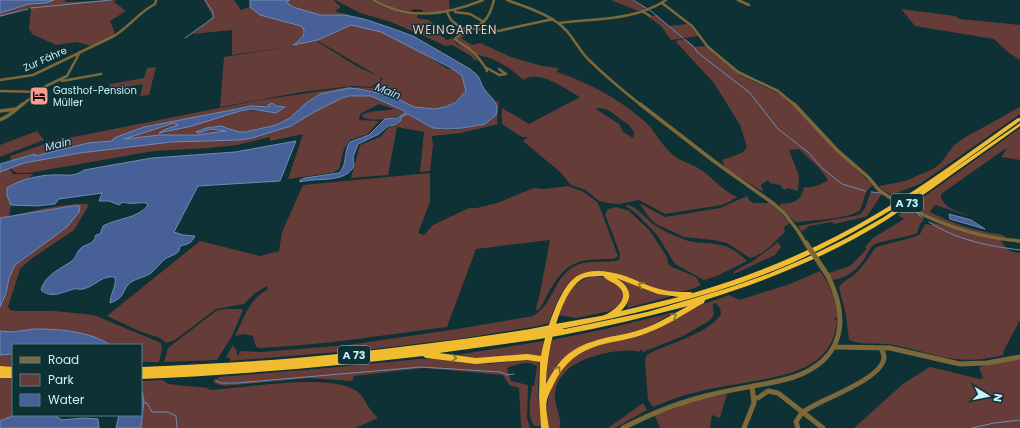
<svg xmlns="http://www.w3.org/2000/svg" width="1020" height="428" viewBox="0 0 1020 428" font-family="Poppins,sans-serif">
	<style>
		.green { fill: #653c38; fill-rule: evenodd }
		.water { fill: #486098; stroke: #6d8cb5 }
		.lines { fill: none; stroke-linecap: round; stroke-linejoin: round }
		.stream { stroke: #6d8cb5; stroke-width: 1 }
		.minor-tunnel { stroke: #284e53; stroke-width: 3.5; stroke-dasharray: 3.5 2; stroke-linecap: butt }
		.minor-far2 { stroke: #7e683a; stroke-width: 2.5 }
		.minor-far1 { stroke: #7e683a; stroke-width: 3.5 }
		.minor { stroke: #7e683a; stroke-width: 5 }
		.highway { fill: #f2bc31; fill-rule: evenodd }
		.minor-bridge-far1 { stroke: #7e683a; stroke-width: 3.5 }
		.minor-bridge { stroke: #7e683a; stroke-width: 5 }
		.highway-bridge { stroke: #f2bc31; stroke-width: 6 }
		.oneway { stroke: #807633 }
		.labels { text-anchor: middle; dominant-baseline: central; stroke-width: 3; stroke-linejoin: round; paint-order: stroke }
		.far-street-label { font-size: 10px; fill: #c2f4fa; stroke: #0d3135 }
		.far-poi-label { font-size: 10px; fill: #c2f4fa; stroke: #0d3135; text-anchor: start }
		.far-water-label { font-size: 11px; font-style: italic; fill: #c8d8fa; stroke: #0d3135 }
		.shield { fill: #0d3135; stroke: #8cbabf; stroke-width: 1 }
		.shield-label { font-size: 11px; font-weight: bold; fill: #c2f4fa }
		.far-quarter-label { font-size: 12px; letter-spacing: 1px; fill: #f6c3bd; stroke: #0d3135 }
	</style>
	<rect width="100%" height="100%" fill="#0d3135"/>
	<path class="green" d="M54,0h12l-2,2h2l50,-2 -2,2 12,9 -16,10 5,12 -1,2 -22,11 -15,-4 -21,3 -24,-11 -3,-5 2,-20 -2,-1 -29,9v-4c9,-4 18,-7 28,-9 9,-2 17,1 26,-4z
		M204,0h30l7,10 9,-3 10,8 41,11 3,4c1,7 -6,12 -11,14l25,-4 33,-15 30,7 36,18 31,19h5l9,7 4,15c-12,16 -34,23 -54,15 -6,-2 -12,-6 -19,-9 -10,-4 -24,-7 -36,-8 -36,-3 -51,27 -81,36 -11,3 -25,8 -36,7 -4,0 -9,-4 -14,-5 -9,-2 -18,0 -27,3v3l12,-4 15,2 -29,4h-37l-36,4 50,-16 4,1v1l-12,4 -6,4c6,1 10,-3 15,-4 34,-7 66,-26 101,-16l8,-6 -8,-1 -4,-3v4l-21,-1 -14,3 -93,18 -30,11 -2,3 -24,2 -53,13 -1,-2 -23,7 -1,-5 43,-15 207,-41 89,-13 23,1 11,-9 -65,-38 -4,1h4l40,25 22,10 1,3 -10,7 -19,-1 -50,6 -82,15 4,-50 64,-10 -56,8v-25l-40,4 21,-17z
		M290,0h44l2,3 4,3v2l-5,2 2,2 16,4c-11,-2 -21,-1 -32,-1 -11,-1 -26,-7 -36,-13z
		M335,0h35l15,8 33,5 -1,5 12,2 5,4 -5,3 18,13 6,-2 3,6 14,5 8,12 -4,-1 -3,-4 -19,-11 -7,1 -29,-14h-2l-23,-10 -31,-9z
		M376,0h73l1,10 -28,3 1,-3 -9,-1 -3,2 -19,-3z
		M611,0h21l14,8 -8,3z
		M901,9l54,7 5,3 60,6v35l-11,-7 -15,-14 -79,-13z
		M657,15l12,11 19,-2 10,12 -27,4 -10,-14 -12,-9z
		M471,30l2,1 -12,7 11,7 8,-2 31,14 31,9 16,2 -1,4c32,11 59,25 85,47 12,9 18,25 30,35 7,7 18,9 26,14 14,8 24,23 39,29l-2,2 -4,-1 2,2 -11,5 -57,9 -26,-14 -20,4 -10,-1 -10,-2 -13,-11 -15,-5 -11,-13 -37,-31 5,-4h-6l-19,-12c-2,-5 -1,-11 -1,-17l27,16 51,-27c-15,-8 -40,-28 -57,-17 -11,-11 -31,-24 -47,-25l-3,-6 -11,-4 -6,-4 1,-4zM599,108l9,2 21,15 5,7 -1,6 -10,-6 -4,-8 -23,-15z
		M686,39l9,8 10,-1 35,29 42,20 15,13 75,77c-2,3 -6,6 -7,10 -2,5 -2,10 -5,15 -9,9 -49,10 -62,12l-4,-1 -14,-14v-3c13,-1 21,-2 24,-17 8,2 16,-3 24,-6 -6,-13 -19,-22 -29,-32l-10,1 10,26 -1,15 -10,-3 -4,2 -4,-5 -10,-2 -2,-3 -7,5 2,7 -38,-24 -3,-8 20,-7 5,-6 -7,-22 -26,-42 -38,-41 2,-2z
		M156,67l-7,28 -9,1 3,-12 -35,6 2,-6 34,-6 3,-10z
		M362,95l12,2 31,13v3c-7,5 -35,10 -42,4l-1,-2c10,-6 21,-3 32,-6l-15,-5 -19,10 -1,6 20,1 -11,13 -18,6 -6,9 -5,20 -7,4 -44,6 15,-45 -33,7v-4l-33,8 -28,3 -55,3 -125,22h-11l-7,-3v-3l13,-5 56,-9 80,-10 92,-5 39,-12 23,-14 28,-14z
		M499,101l-2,21 1,2 -37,9 -29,3 1,9 -3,26 -10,1 4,-40 -27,-5 -9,48 -37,3 9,-33 20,-8 9,-10 7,-1c1,-4 7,-11 12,-12 5,-1 19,11 24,13 11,7 51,0 60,-8 5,-5 6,-10 3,-17z
		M1020,107v7l-100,70 -29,11 -11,-7v-2l25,-5 28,-12 8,-6 13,-18 10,-7z
		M1020,128v32l-19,-3 5,-7 -1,-1 -64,45v4c5,12 19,13 30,19l-35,-12 -2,1 -4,6c19,10 40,17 60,21 6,1 13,0 16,5 -26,-3 -67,-11 -87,-27h-3l-2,2 10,7 -4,4 -3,9 -5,2 -35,8c-6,3 -7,6 -10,11 -7,14 -19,24 -34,26l-4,-7 21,-7 17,-17 -2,-2 8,-9 31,-19 -6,-4z
		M37,131l7,9 -44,17v-12z
		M8,168l5,6h20l-6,6 -15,5 -5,12 4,8 -2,11c16,-3 68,-16 80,-11l-15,25 -43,29 -11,10 -12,38 3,3 4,1h40l39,4 67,28 1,6 -3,13h-18v-17h-31l-9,-5 -11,-4 -43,-7 -35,3 -12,-1v-24l6,-14 3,-15 6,-13 52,-38 12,-21h-7l-72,12v-46z
		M430,173v29l-12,31 6,2 9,-10 36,-17h8l20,-5 37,-15 10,1 24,-3 16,6 14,11 20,53 -4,3c-33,0 -46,0 -64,31 -5,7 -6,15 -13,21l-1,-3 4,-15 10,-53 -74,9 -29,78c-62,8 -124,18 -187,21l-4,-1 -3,-11 -8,-2 -10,2c9,-18 14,-37 33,-47l-1,-3 -13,8 -10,10 -28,5 -41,31 -9,3 -6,-5 -21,-7 -32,-15 93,-75 60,15 19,-5 3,-19 21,-47z
		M872,191l12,3 -3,1 -13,20 -3,2 -31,7 -2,-2 -23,4 -7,6 -4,-6 61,-11c9,-7 7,-16 13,-24z
		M747,196l3,5 4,2h17l19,20 -6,4 1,5c-10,9 -21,23 -35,26l-23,-15 -14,-3 -29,-3 -28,-13 -8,-8 -9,-13 26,14 55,-9z
		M626,205c12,1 20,15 30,21 7,5 15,8 22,11 27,13 43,-3 69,24l-30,15 -13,4 -29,-16 -18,-29 -20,-21 -11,-8z
		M616,207l13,4 21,20 17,26 1,7 4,3 24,10 5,8c-13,7 -24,8 -37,6 -28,-6 -40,-22 -73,-19 -7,0 -14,3 -19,8 -12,11 -18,28 -23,43l-11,3 -73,12 -91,11 -144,12 1,-2 -5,-2 8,-14 -1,4 4,3v6l2,-1 1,-4 21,1 87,-7 109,-16 76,-13c21,-12 21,-41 44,-51 14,-6 28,-1 42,-5l1,-6 -15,-40 3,-5z
		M930,222l71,18c4,9 9,12 19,13v70l-3,-3 1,4 -14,26 -1,5c-46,12 -65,-1 -109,-10 -15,-3 -31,1 -45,-5l-3,-25 -7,-28c4,-6 12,-9 17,-14 8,-8 14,-17 20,-26l38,-10 6,-3 5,-10 9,1z
		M778,242l3,5 -6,8 -41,19 -1,-2 20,-11z
		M820,271c12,17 15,28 18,47h-4l3,3c-4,47 -49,54 -87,61 -18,3 -38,6 -57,11 -14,3 -27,9 -40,14l-5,-7 -3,-40 2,-5c21,-12 62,-21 74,-41l-1,-6 -4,-5 -3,1c-1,9 4,9 -4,17l-26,15 -40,16 -2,-3 -2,3c-9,-3 -19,-1 -28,0 -23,5 -52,13 -56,41 -2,11 9,28 4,35h-10c-8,-36 11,-70 46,-82 15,-5 30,-6 45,-11 18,-6 34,-18 52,-26 12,-6 24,-9 37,-14l10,5 51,-16z
		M596,276c12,1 26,8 28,21l-3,7 -11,7 -34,7 -17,-3c7,-18 15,-37 37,-39z
		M616,278l54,18 -1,1 -42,11c2,-16 5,-20 -11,-30z
		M224,309h18l1,1 -11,26 -15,24 -53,2 4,-14 48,-37z
		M675,312l-25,14 -80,27 -14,13 -11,19 3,-25 4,-20 53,-11z
		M544,341l-3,16 -62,2 -22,-3 -1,-1z
		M13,354v61h2l-15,6v-66z
		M419,359h17l52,5 37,-4 11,1 3,2 -1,30 3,33h-6c-9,-9 -4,-29 -3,-41l2,1 3,-20c-8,-6 -21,-2 -30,2l4,13 17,4 -1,32 3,11h-8l-1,-3 -2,-37 -10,-3 -6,-10 -79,-7 -70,8 -2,5 -43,-3 -85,8 -10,-3v-4h4l1,-2 97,-8z
		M1020,359v69h-166l50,-45 26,-16 50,12 3,-1 -4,-11z
		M163,380l5,4 40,4 2,2c36,-2 116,-17 145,0 8,5 10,12 15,19 2,3 5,6 8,9l-23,10h-214l3,-28 -3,-19z
		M727,394l-7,24 -8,-3 -2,13h-50l-5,-12 36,-14z
		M643,403l4,7 -32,18h-7z"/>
	<path class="water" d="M0,0h54l-8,3 -17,1 -29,9z
		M250,0h40l-4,2 7,5 27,8h25l19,4 27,9 22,8 57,33c3,3 7,5 9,9 2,3 2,6 4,9 6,10 17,14 13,28l-11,9 -22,4 -17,1 -13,-1 -25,-14 -7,3v3l-6,5 -7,1 -9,8 -21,10 -5,13 1,9c-9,18 -37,11 -54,16v-2l5,-2 34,-5c9,-9 4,-21 11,-31l19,-7 16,-16 12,-1 8,-5v-2l-34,-15h-21l-8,2 -28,14 -23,14 -39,12 -13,2 -68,2 -91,11 -56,10 -24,9v-8l35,-10v2l53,-13 24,-2 2,-3 30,-11 93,-18 14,-3 19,1 -2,-2 4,-2 4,3 9,1 -9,6 -24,-4 -12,2 -48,15 -33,7 7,-4 12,-4 -4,-2 -50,16 36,-4h37l29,-4 -15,-2 -12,4 -3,-1 10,-4 15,-2 18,6h7l30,-7 14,-7 15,-14 15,-10 29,-6 10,1 33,7 22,11 21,2 10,-2 11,-5 10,-11 -4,-15 -9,-7 -72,-37 -30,-7 -33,15 -25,5c3,-3 12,-7 11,-15l-3,-4 -41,-11 -10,-8z
		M296,141l-16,40 -82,5 -24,46 9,3 12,1c-4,8 -7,8 -15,10 0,9 -9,9 -15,13 -5,4 -9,10 -14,14 -5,4 -14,5 -20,9 -10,8 -4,15 -21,21 0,-8 7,-18 5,-26 -14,-2 -19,9 -32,12 -3,1 -6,-1 -9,0 -11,3 -23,10 -33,1 4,-15 19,-21 31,-29 4,-3 5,-10 9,-13 3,-3 11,-4 13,-8 1,-2 1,-4 2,-5l4,-1 3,-8c14,-8 35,-7 45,-21l-2,-2c-7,-1 -16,2 -23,-1l-4,3 -10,-4h-10l3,-8 -43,6 -4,5 -19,2 -25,-1 -4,-9v-8c12,-8 32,-13 46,-13 12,-1 20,3 31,-5l68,-12 83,-6z
		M72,206h8l-1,6 -12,15 -52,38 -6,13 -3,15 -6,14v-89z
		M949,214l22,6 14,9 -35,-10z
		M34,329c24,0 56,2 76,16h-97v9l-13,1v-24l12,1z
		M141,386l3,14 -3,28h-25l3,-13h22z
		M15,415h39l8,5 21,-2 15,1 1,9h-99v-7z"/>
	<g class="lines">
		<path class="stream" d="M633,0l18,11 32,27
			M31,8l80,-8
			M0,16l28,-7
			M185,38l28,-20v-6l-8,-12
			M684,39l11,9 2,4 53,41 28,36 31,24 13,15 20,16 23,7
			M871,192l10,1
			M917,214l6,4
			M929,222c28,18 59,24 91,28
			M216,381l5,2h16l184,-16 80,5 6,3 7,-1
			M144,403h3l5,9h16l8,4 1,12
			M972,428l22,-5 26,-3"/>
		<path class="minor-tunnel" d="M889,197l28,15"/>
		<path class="minor-far2" d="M373,0c36,21 73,15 110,0
			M507,0c16,6 34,11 48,21 15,9 21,25 32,37 17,17 35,32 54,47
			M738,0l11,5
			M662,3l30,23 16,21 30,25 40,19 17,14
			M642,11l8,5
			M447,12l4,8 10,8 37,3 55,-12
			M455,12l15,2 14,8
			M559,23c36,-5 76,-2 107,-23
			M487,68l12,7 7,-1 -7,-5
			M487,71c-1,-4 -13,-19 -16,-21 -6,-5 -11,-5 -16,-11 16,-20 30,-3 39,-39
			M0,80l33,-5 81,-39c16,-10 24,-23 41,-32l1,-4
			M62,81l39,-7
			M0,91l38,1
			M22,105l24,-19 21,-10 13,-24"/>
		<path class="minor-far1" d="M640,104l75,58 59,42 11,10 13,17
			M794,104l43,46 31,27 11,13 10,7
			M0,111l16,-2
			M0,120c12,-5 13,-9 23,-16
			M917,212c33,16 67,26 103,29"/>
		<path class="minor" d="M835,347l55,1 70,16 27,-1 33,-6
			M755,398h3l10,-7 10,2 45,35
			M623,428c29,-15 59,-27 91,-34 27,-7 54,-9 80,-17 51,-18 55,-58 34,-101
			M744,428l10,-25 -2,-17
			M798,428l-2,-6c2,-4 4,-7 7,-10 17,-13 80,-32 81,-55 0,-3 -2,-6 -3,-9"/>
		<path class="highway" d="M1018,118h2v3l-74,53 74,-51v3c-29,21 -58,41 -87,62 -15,10 -30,21 -45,31 -56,36 -120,61 -183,81l-1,3c-19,10 -37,23 -57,30 -16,7 -34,8 -50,13 -22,7 -35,20 -44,40 -3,5 -5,10 -6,14 -2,8 1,20 2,28h-8l-2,-32 1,-34 -13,-2 -51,4 -50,-6 -2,-1 -1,-1c-94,11 -188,19 -282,23v-12c66,-3 132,-6 197,-13 65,-7 129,-15 193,-25l2,1 1,2 -1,2 2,1 1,2 -1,2 -2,1 -94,13 37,5 51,-4 14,2c4,-21 17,-68 36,-80 13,-8 31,-5 45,-1 12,4 23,10 34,13 11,4 23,4 34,4l3,1c64,-19 127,-45 185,-80 49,-29 94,-63 140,-95zM924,189l-40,28 -37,21 -39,19 -40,17 -40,14 -40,12 -41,12 -87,18 -1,2 1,2 2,1c42,-8 84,-18 126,-29 -17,9 -33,20 -52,25 -9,3 -18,4 -27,6 -33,8 -47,16 -63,47 0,-26 12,-90 36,-105 6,-3 14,-3 21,-3 5,6 15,7 19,15 5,10 -8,19 -15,23 -4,2 -9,2 -12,3 -12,2 -23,4 -34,6l-2,1 -1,2 1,2 2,1c78,-16 157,-34 231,-66 46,-21 90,-46 132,-74zM616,278l42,16 21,3 -58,14c13,-13 10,-24 -5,-33z
			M0,366l13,1v11h-13z"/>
		<path class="minor-bridge-far1" d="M798,231l8,13"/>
		<path class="minor-bridge" d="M806,243l22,33"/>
		<path class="highway-bridge" d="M531,332l30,-6
			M533,337l29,-5"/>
	</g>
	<defs><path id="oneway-chevron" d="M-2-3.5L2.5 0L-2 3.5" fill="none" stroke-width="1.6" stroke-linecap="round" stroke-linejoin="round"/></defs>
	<g class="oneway">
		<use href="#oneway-chevron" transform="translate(641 285) rotate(-155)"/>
		<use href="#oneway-chevron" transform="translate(674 316) rotate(-28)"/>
		<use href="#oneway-chevron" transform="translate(454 358) rotate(8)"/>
		<use href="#oneway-chevron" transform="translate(558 369) rotate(-55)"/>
	</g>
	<defs>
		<g id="hotel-square" transform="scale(1)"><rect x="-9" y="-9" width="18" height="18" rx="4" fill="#f59c94" stroke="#0d3135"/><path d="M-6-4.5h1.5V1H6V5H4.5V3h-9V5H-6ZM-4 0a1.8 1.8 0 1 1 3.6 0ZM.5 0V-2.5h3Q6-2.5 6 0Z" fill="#111"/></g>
	</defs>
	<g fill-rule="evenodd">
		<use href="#hotel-square" x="39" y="96"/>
	</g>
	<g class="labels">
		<g class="far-street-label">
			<text transform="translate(45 59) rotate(-24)">Zur Fähre</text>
		</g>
		<g class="far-poi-label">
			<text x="53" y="90">Gasthof-Pension<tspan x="53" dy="12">Müller</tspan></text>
		</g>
		<g class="far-water-label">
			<text transform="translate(388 91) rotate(22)">Main</text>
			<text transform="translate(58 144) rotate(-13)">Main</text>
		</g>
		<g class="shield">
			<rect x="891" y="194" width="32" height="18" rx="3"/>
			<rect x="338" y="346" width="32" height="18" rx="3"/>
		</g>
		<g class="shield-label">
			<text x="907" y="203">A 73</text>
			<text x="354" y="355">A 73</text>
		</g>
		<g class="far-quarter-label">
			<text x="455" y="29">WEINGARTEN</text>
		</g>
	</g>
	<rect x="12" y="344" width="130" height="72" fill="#0d3135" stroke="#557f84"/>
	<rect x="20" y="357" width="20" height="6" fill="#7e683a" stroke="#557f84"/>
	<text x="48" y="364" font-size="12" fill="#c2f4fa">Road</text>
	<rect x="20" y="374" width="20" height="12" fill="#653c38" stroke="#557f84"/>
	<text x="48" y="384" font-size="12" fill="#c2f4fa">Park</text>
	<rect x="20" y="394" width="20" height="12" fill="#486098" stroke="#557f84"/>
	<text x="48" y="404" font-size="12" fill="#c2f4fa">Water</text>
	<g transform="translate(988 396) rotate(100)" stroke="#0d3135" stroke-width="3" paint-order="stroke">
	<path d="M0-3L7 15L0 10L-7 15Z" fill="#c2f4fa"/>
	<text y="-6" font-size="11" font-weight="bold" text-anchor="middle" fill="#c2f4fa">N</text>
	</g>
</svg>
